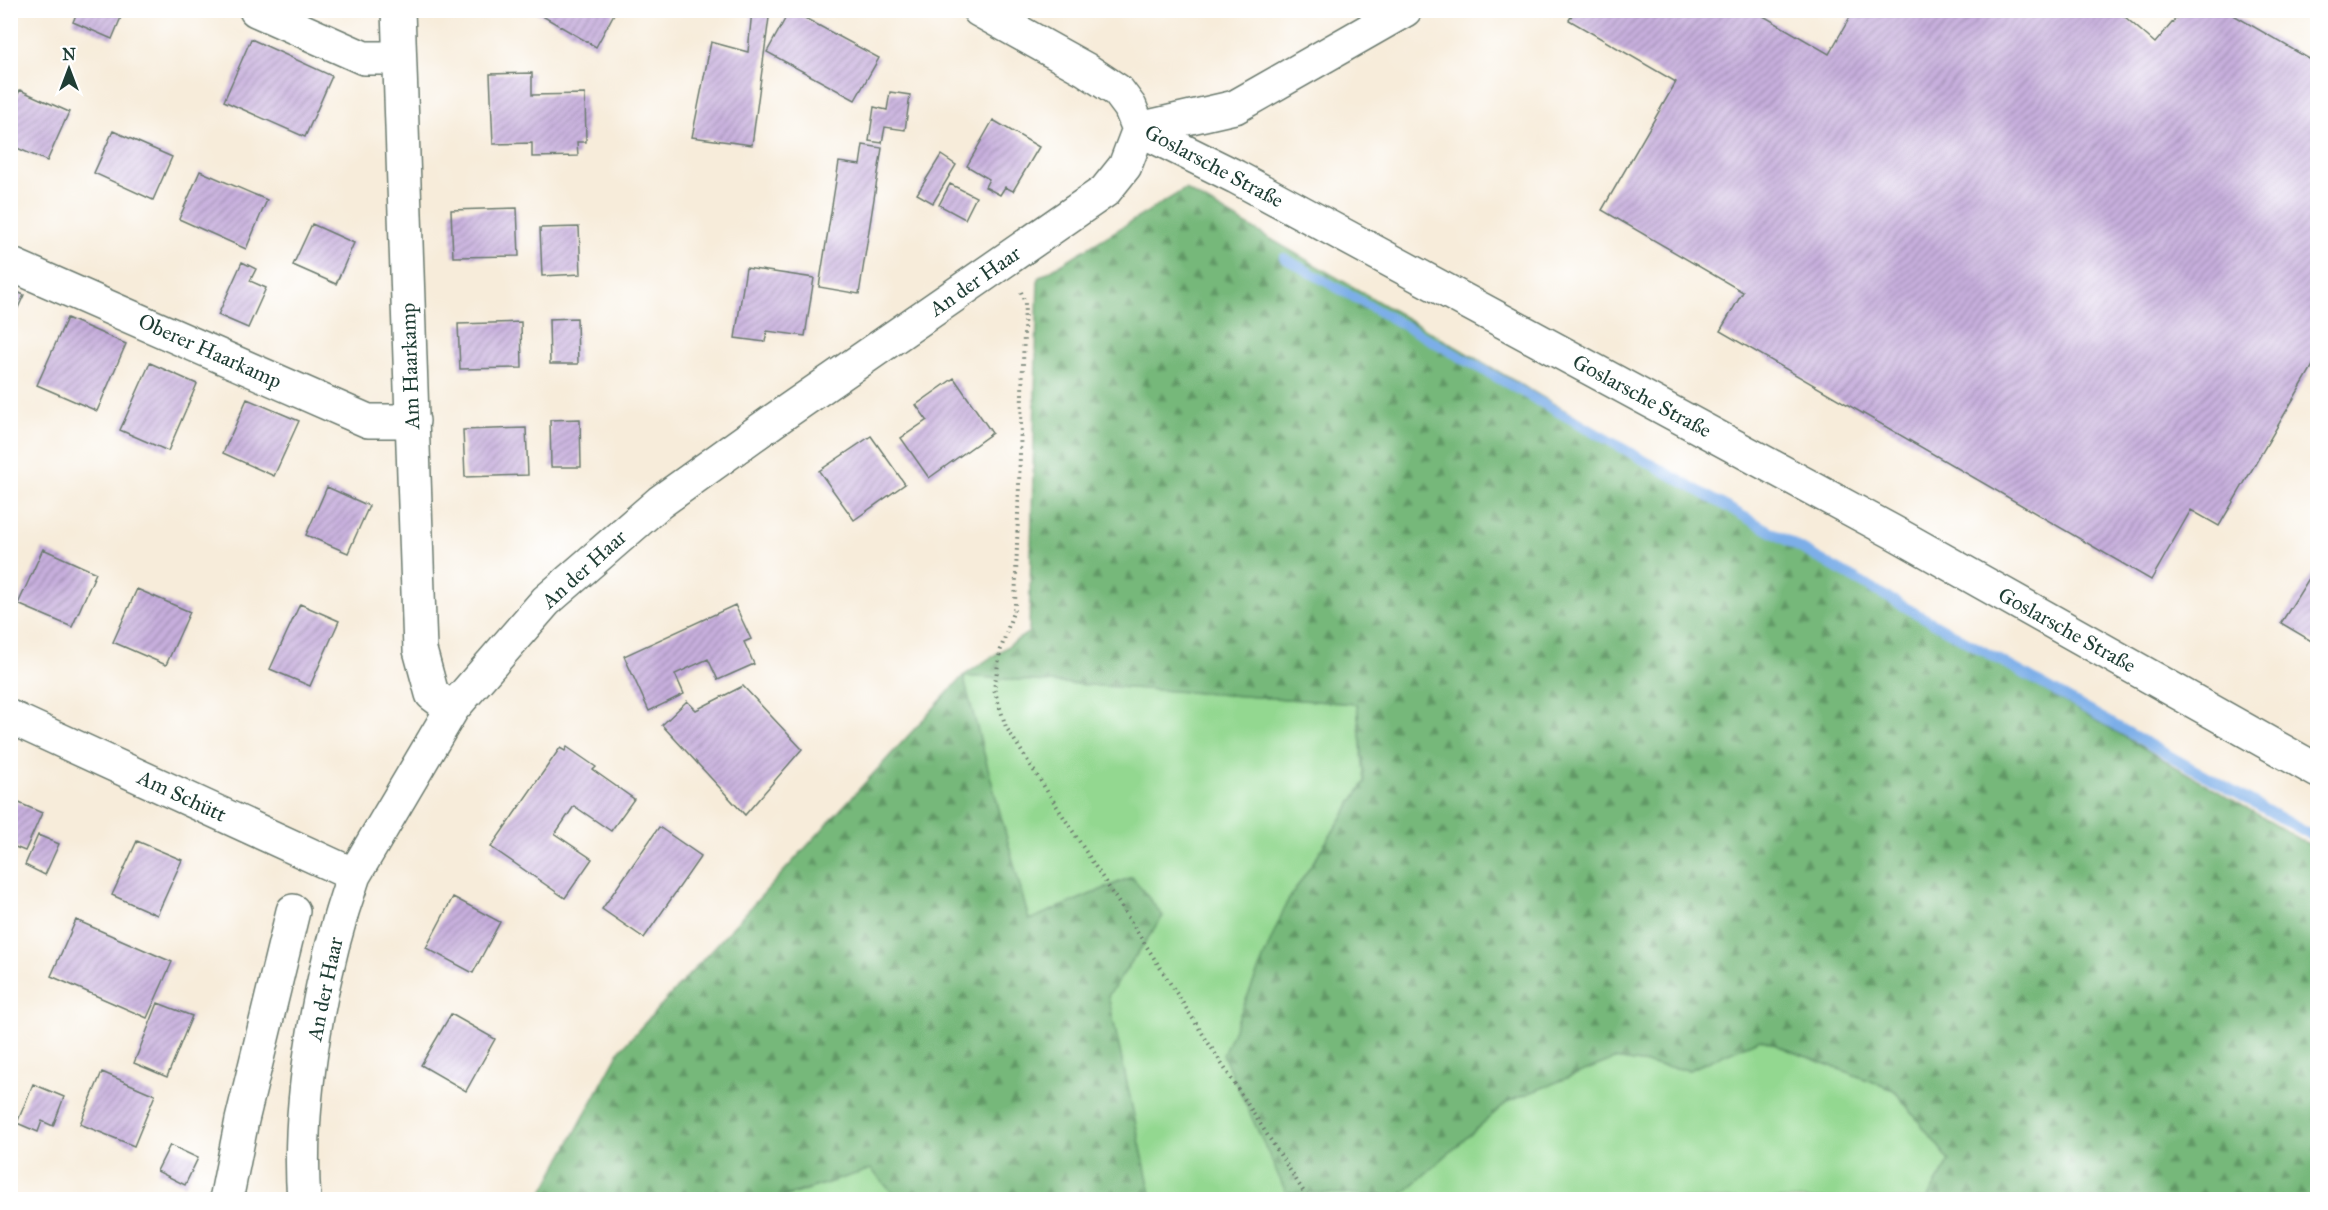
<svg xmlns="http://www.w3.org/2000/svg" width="2328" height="1210" viewBox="0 0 2328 1210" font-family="'IM FELL Great Primer',serif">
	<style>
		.green { fill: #93d890; stroke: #598a62; stroke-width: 1.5 }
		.forest { fill: url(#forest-firs); stroke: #4a7a57; stroke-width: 1.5 }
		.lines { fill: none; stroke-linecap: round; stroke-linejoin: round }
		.stream { stroke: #7caee8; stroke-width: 10 }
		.building { fill: url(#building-hatch) }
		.minor-casing { stroke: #6b7a6e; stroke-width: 36 }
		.path { stroke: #6b7a6e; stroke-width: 4; stroke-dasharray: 1.5 4.5; stroke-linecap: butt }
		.minor { stroke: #fff; stroke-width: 33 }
		.labels { text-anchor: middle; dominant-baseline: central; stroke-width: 6; stroke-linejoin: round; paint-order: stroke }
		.street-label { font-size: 21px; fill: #1f3d34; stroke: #fff }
	</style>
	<defs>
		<pattern id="forest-firs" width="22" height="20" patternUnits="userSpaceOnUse" patternTransform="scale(1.5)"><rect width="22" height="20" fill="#76b87a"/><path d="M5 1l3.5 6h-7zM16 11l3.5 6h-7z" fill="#609765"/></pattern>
		<pattern id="building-hatch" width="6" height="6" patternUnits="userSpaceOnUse" patternTransform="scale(1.5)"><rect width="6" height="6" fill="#c7afdd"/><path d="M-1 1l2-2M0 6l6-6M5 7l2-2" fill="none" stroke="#a190b4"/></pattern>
	</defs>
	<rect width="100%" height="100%" fill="#fff"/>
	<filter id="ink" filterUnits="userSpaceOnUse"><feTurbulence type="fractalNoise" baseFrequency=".0167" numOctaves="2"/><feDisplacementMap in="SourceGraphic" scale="12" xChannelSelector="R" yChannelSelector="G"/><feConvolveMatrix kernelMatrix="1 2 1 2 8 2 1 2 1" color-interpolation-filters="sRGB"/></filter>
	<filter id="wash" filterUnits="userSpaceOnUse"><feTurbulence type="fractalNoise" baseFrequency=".008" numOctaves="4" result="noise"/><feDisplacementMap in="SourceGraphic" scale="24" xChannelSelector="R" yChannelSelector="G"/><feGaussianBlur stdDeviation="1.35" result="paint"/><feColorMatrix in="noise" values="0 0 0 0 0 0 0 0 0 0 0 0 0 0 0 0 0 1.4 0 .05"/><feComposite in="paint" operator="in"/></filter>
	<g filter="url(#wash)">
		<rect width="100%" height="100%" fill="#f7ecda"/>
		<path class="green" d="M963,676l394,28 8,78 -79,122 114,292 107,-94 107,-43 75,11 71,-31 134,51 56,71 -23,38h-775l-44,-203 55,-80 -32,-39 -102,44z
			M871,1169l27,30 -122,1z"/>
		<path class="forest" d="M1185,189l1132,660v350h-390l23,-38 -56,-71 -134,-51 -71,31 -75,-11 -107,43 -107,94 -114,-4 -63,-137 63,-151 79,-122 -8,-78 -394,-28 66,244 103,-43 31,39 -55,80 44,203h-254l-27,-30 -95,30h-237l81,-149 343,-374 66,-44 9,-354z"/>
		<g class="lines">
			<path class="stream" d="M1284,258l1034,581"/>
		</g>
		<g id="blocks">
			<path class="building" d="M78,10h46l-12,29 -39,-17z
				M532,10h84l-20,37z
				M752,10h18l-18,135 -60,-8 19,-95 37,10z
				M790,10l89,48 -24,42 -88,-48z
				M1575,10h178l76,44 25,-44h263l38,33 28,-33h42l93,54v293l-99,169 -28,-16 -40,70 -431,-249 23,-39 -141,-82 74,-128 -107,-62z
				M251,39l81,37 -27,61 -81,-36z
				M532,73v22l53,-1 1,48h-9l1,14 -46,1v-14l-39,1 -3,-70z
				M20,90l49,22 -22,49 -37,-16v-34z
				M890,92l20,3 -5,35 -20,-3 -3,16 -13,-2 5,-34 13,3z
				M993,120l46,27 -26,44 -8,-4 -5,8 -15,-8 4,-8 -22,-13z
				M113,131l59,26 -19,43 -59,-27z
				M863,145l19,3 -23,146 -40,-7 20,-125 21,3z
				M941,155l15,10 -23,38 -16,-9z
				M200,171l67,29 -21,49 -67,-30z
				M950,184l26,13 -11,22 -26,-14z
				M517,208l2,48 -66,1 -2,-47z
				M312,224l42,19 -18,41 -43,-19z
				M579,227l2,47 -39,2 -2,-48z
				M242,262l14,7 -6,12 16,7 -18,40 -30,-13z
				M746,268l68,10 -9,58 -38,-5 -2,11 -30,-4z
				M10,289l14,6 -14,30z
				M67,318l59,26 -29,67 -60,-26z
				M577,318l1,46h-28l-1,-45z
				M521,322l1,46 -62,1 -2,-45z
				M150,363l47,21 -29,67 -48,-21z
				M954,378l38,55 -63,45 -28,-40 26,-18 -11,-15z
				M247,399l52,22 -25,55 -51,-23z
				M580,419l1,48h-30l-1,-47z
				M526,428l2,47 -63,2 -2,-47z
				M871,436l34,48 -51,36 -35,-49z
				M327,487l42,19 -21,47 -42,-18z
				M43,549l53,24 -24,54 -54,-23z
				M2318,564v81l-37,-22z
				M137,589l53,23 -24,53 -53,-23z
				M300,604l39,17 -29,65 -40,-17z
				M735,605l16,34 -7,3 10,22 -36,16 -10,-21 -33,15 9,20 -35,17 -25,-55z
				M743,686l59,63 -57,66 -83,-90 25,-24 9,9z
				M567,747l29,20 -3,3 41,29 -23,32 -37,-25 -19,28 37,25 -27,39 -74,-51 69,-99 5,3z
				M10,799l32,14 -17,38 -15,-6z
				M659,827l42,29 -57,82 -42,-29z
				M38,835l21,9 -14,31 -20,-10z
				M137,841l45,19 -25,55 -45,-20z
				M453,897l47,25 -27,51 -47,-25z
				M76,920l96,42 -25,56 -96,-42z
				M158,1003l34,13 -25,61 -33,-14z
				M451,1014l44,25 -29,52 -45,-26z
				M102,1072l53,23 -21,51 -54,-22z
				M33,1084l31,13 -11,29 -11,-5 -4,11 -21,-9z
				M170,1145l28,13 -13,27 -28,-14z"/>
		</g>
	</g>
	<g filter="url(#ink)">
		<use href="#blocks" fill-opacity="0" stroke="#6b7a6e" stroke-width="1.5"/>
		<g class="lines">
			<g class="minor-casing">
				<path id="minor" d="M256,10l108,48h35
					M398,10l22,640 12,44 20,15
					M979,10l106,59 33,22 12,16 9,22 97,48 657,355 425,239
					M1139,129l96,-22 170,-97
					M10,264l358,157h45
					M10,717l344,158
					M226,1200l16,-80 51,-209
					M304,1200c-8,-99 17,-232 50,-325l98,-166 94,-108 114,-99 113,-81 332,-230 20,-25 14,-37"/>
			</g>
			<path class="path" d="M1021,292l4,11 -10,303 -15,46 -6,37 12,38 303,473"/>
			<use href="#minor" class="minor"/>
		</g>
	</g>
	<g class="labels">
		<g class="street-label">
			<text transform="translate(1214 166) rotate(28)">Goslarsche Straße</text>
			<text transform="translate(975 281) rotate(-35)">An der Haar</text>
			<text transform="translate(210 351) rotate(24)">Oberer Haarkamp</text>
			<text transform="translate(410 366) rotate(-92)">Am Haarkamp</text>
			<text transform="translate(1642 396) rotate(28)">Goslarsche Straße</text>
			<text transform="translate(584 569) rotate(-42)">An der Haar</text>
			<text transform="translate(2067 630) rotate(29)">Goslarsche Straße</text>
			<text transform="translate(182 796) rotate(25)">Am Schütt</text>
			<text transform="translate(325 989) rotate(-78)">An der Haar</text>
		</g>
	</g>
	<rect width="2328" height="1210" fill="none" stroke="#fff" stroke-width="36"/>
	<g transform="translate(69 69)" stroke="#ffffff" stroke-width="4.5" paint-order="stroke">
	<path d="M0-4.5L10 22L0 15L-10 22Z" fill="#1f3d34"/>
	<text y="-9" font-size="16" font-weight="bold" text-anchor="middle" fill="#1f3d34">N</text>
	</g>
</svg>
